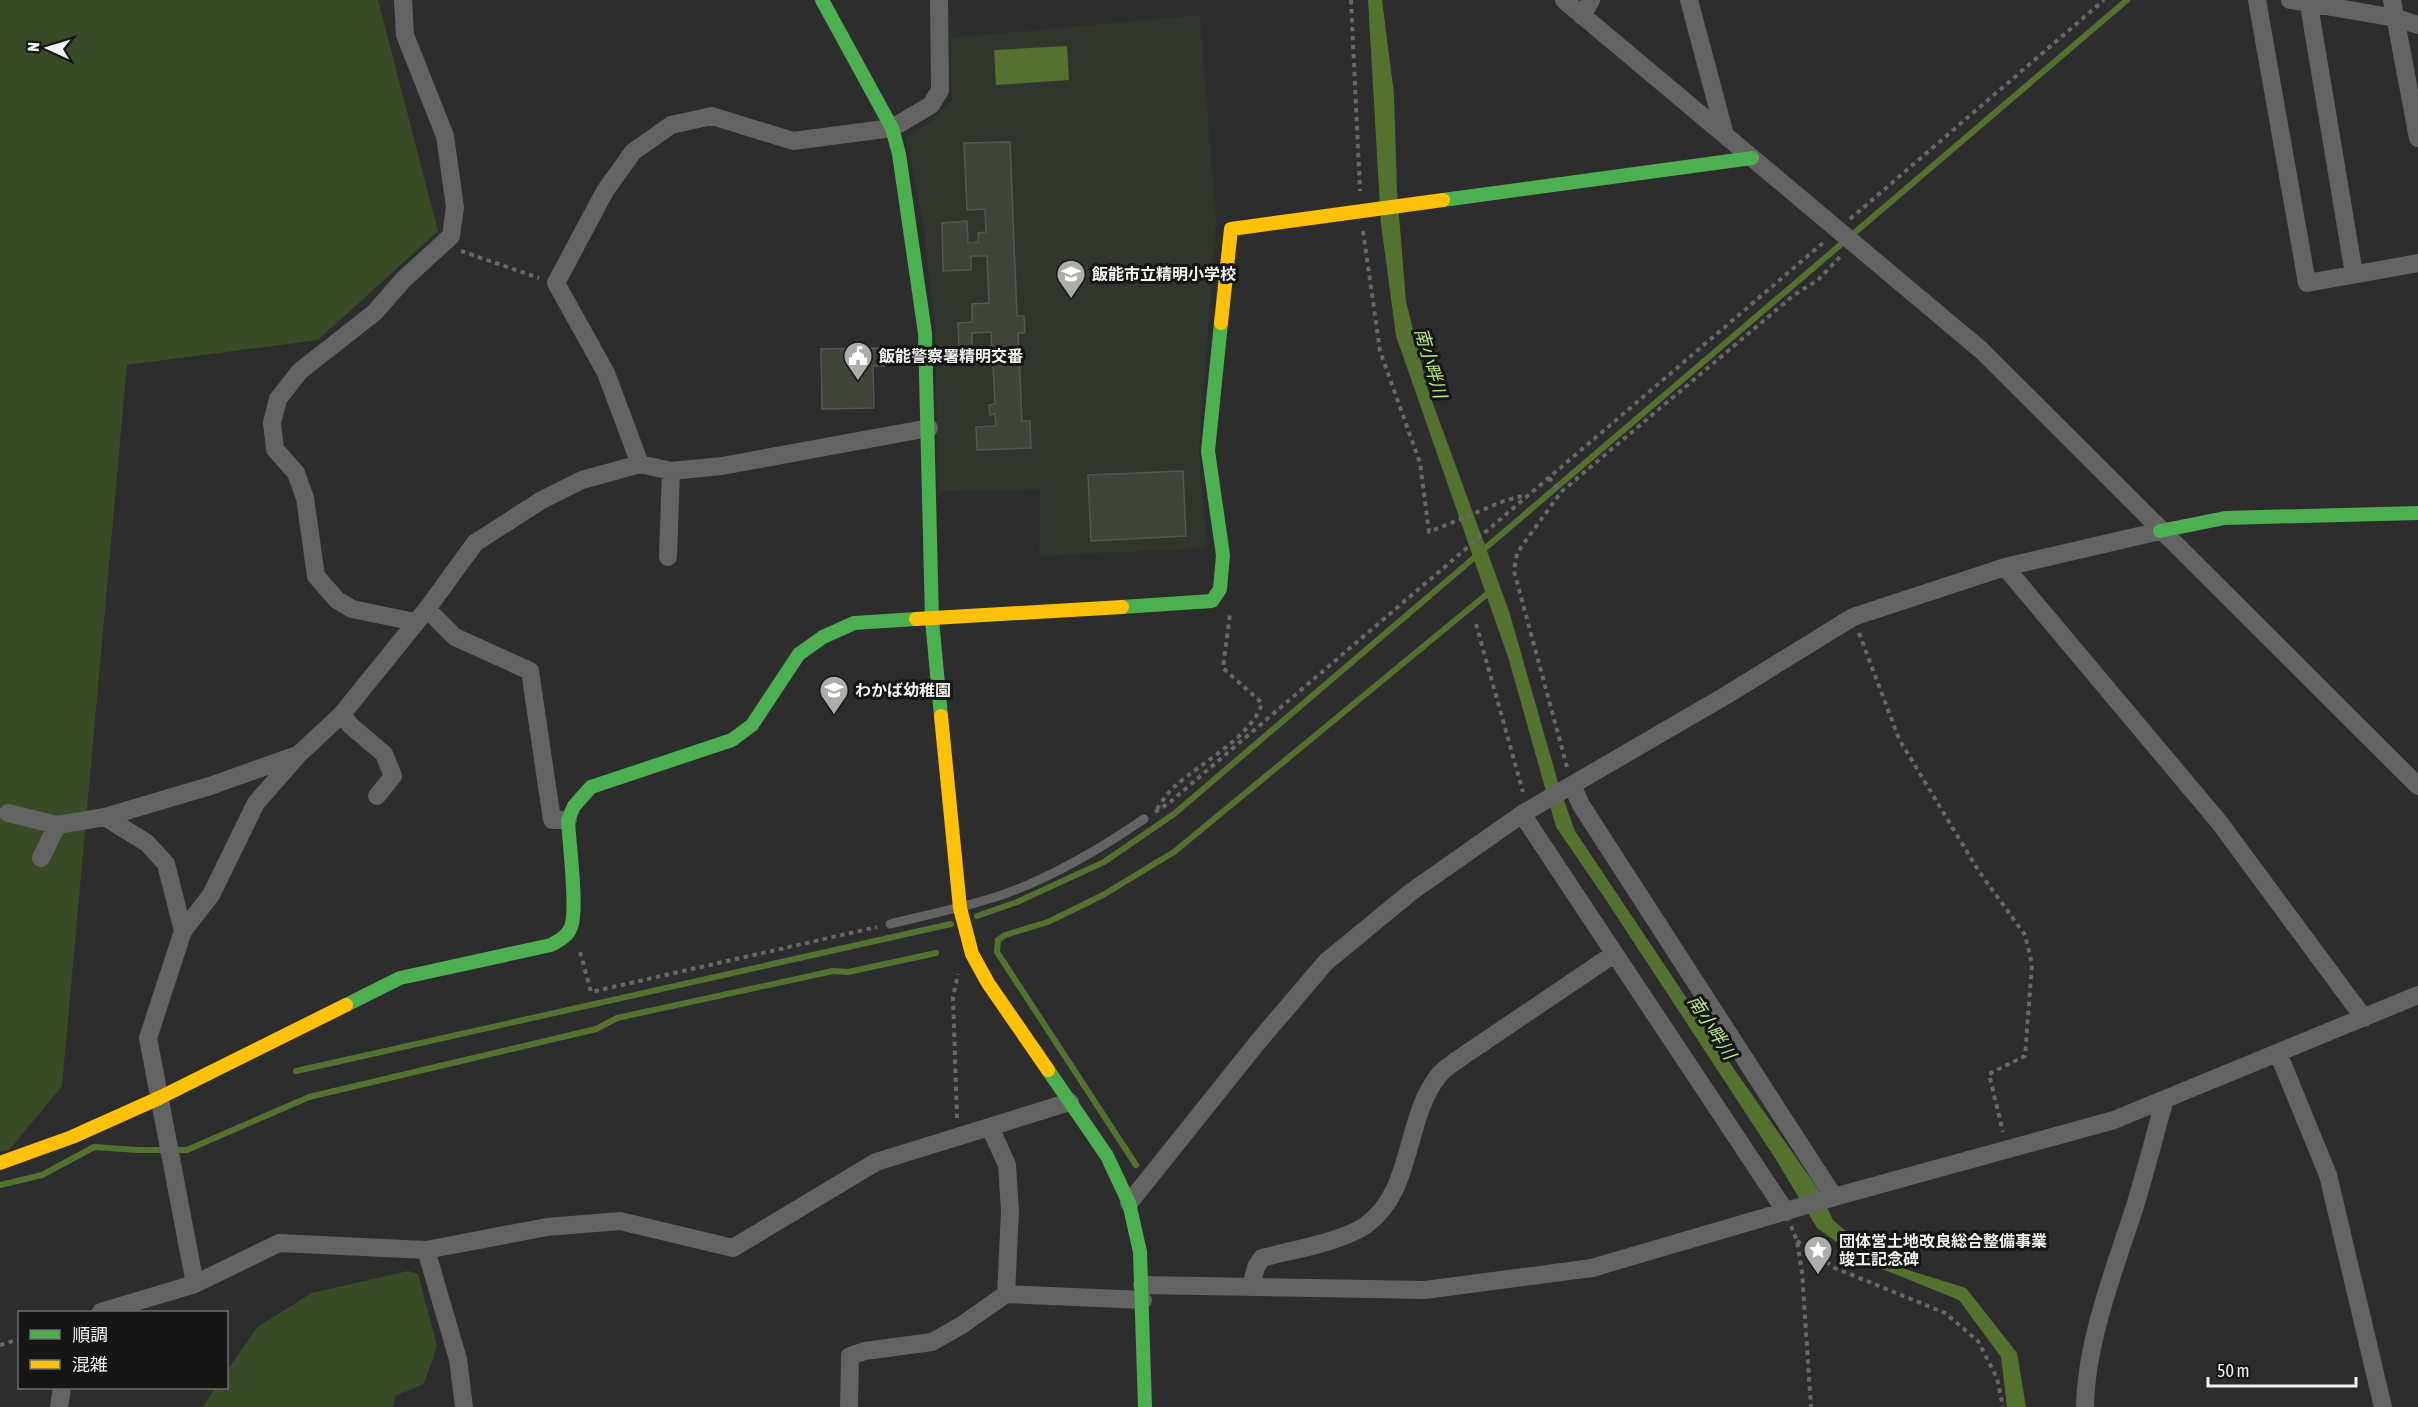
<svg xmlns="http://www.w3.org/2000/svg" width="2418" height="1407" viewBox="0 0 2418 1407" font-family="'Asap Condensed','Noto Sans JP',sans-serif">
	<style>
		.built { fill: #30352d }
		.green { fill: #3a4a27 }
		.water { fill: #54712f }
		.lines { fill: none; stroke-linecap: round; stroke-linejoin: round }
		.stream { stroke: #54712f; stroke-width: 6 }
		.building { fill: #41443a; stroke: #555655; stroke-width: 1.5 }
		.path { stroke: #686868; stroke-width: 4; stroke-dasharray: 4.5 4.5; stroke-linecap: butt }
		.lane { stroke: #626362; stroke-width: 9 }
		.street { stroke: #626362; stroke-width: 18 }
		.fast { stroke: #4caf50; stroke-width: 14 }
		.slow { stroke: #ffc107; stroke-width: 14 }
		.labels { text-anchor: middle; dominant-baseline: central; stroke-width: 6; stroke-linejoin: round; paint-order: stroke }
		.poi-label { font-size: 16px; font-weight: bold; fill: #f1f2f0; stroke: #151615; text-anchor: start }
		.water-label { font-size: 18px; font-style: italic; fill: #bbea85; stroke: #151615 }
	</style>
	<rect width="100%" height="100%" fill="#2c2d2c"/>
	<path class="built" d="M1200,15l16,207 -17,230 8,96 -168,8 1,-66 -102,1 -3,-164 -12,-104 -17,-86 24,-15 22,-22 -2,-62z"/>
	<path class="green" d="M0,0h378l60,231 -120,109 -191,25 -65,721 -53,64 -9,2z
		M408,1271l10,3 19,72 -13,38 -29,12 -2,11h-190l12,-19h11l1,-17 30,-44 55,-34z"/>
	<path class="water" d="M1368,0h14l12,94 3,97 9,110 22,89 81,221 50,175 16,45 157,235 86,123 15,31 30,26 45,24 58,18 51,65 9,54h-19l-6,-50 -42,-57 -94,-38 -48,-34 -42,-70 -169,-258 -50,-73 -47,-167 -113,-324 -15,-112z
		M1067,46l2,34 -73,5 -2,-35z"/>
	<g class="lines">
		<path class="stream" d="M977,916l40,-14 87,-40 70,-48 953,-814
			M296,1071l655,-147
			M1136,1165l-139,-213 1,-12 7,-5 43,-13 55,-27 71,-43 318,-262
			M0,1185l42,-10 52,-28 44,3h49l122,-53 287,-68 21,-11 216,-47 15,1 88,-19"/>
	</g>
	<path class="building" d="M1010,142l7,174h7l1,17h-7l4,88h8l1,27 -54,2 -1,-23 20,-1 -1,-12 -5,1 -1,-10 6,-1 -4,-72 -19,1v13l-13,1 -1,-24 14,-1v-18l17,-1 -2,-47h-16v14l-28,1 -1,-48 25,-2 1,22 10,-1v-9l8,-1 -1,-23 -18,1 -3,-67z
		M883,348l1,18h-11l1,42 -52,1 -1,-60z
		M1183,471l3,65 -95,5 -3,-66z"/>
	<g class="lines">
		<path class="path" d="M1351,0l9,191
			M1850,219l254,-219
			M1363,231l17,120 40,112 9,69 75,-31 22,-6
			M461,251l78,27
			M1549,478l12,14
			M1476,624l47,168
			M1859,633l40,106 79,131 47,65 7,29 -7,92 -36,18 14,58
			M1567,767l-53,-196 3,-18 44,-61 233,-197 24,-15 24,-25
			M1157,809c5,-7 10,-16 17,-22 25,-23 79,-51 88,-84l-39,-35 7,-54
			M1155,812l14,-9 655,-561
			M580,952l11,40 286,-65
			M957,1118l-4,-121 5,-23
			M1791,1226l6,15 5,31 9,135
			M1797,1241l38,27 110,45 33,28 19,37 6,29
			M0,1345l20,-6"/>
		<path class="lane" d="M890,924c37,-9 75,-17 112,-29 51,-18 98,-46 142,-76"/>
		<path class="street" d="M403,0l2,35 40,101 10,71 -4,29 -47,43 -30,34 -74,58 -22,28 -6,24 3,26 21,24 9,25 11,78 21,24 15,9 63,13
			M1564,0l417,350 437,436
			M1689,0l36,135
			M2257,0l50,283 111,-20
			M2290,0l106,18 22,7
			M2392,0l26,138
			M2309,5l45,269
			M1582,16l9,-16
			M640,464l-34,-91 -50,-90 49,-92 28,-39 38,-27 41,-9 81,25 99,-13 39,-23 9,-15 -1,-90
			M668,557l3,-86
			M2005,567l214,255 145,196
			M427,609l28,28 75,34 22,149h16
			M342,714l8,11 34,29 9,22 -16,20
			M1572,785l9,20 253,392
			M8,813l49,12 48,-8 105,-31 87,-31
			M1522,814l264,398
			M105,817l42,26 19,21 17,67
			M41,858l16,-33
			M2278,1053l50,122 55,232
			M990,1127l17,38 3,46 -4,83
			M1129,1203l128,-160 69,-81 85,-70 111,-78 203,-118 128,-79 152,-50 155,-36
			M426,1250l32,109 6,48
			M195,1284l-47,-246 35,-107 28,-36 45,-92 42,-48 44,-41 85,-105 48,-66 65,-42 42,-21 58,-16 31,7 51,-5 207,-38
			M1142,1285l283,5 167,-22 242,-71 280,-77 304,-125
			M1251,1287l5,-20 6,-9c29,-8 80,-16 104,-33 48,-34 38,-107 73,-150 5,-6 12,-10 18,-15l157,-106
			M101,1312l94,-28 84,-41 147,7 121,-23 73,-6 113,27 143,-86 194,-60
			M59,1407l3,-19
			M849,1407l1,-51 15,-5 67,-9 30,-17 44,-31 137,6
			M2085,1407c1,-66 30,-139 50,-201 11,-36 20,-72 30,-107"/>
		<path class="fast" d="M822,0l70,128 7,26 26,179 7,287 9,96
			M1443,200l309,-42
			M2160,531l65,-13 193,-5
			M1122,607l90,-6 8,-12 3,-34 -15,-104 13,-128
			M346,1005l54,-27 151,-33c8,-4 17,-9 20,-18 7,-18 -2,-84 -3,-107l6,-14 17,-19 141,-47 20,-15 47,-71 24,-17 31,-14 62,-4
			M1048,1070l59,86 22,47 11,49 5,155"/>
		<path class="slow" d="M1221,323l10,-94 212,-29
			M916,619l206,-12
			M941,716l19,192 12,46 16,29 60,87
			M0,1163l72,-26 87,-39 187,-93"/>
	</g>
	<defs>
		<g id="school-pin" transform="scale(1.5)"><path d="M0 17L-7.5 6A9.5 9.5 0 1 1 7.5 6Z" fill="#acadab" stroke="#151615"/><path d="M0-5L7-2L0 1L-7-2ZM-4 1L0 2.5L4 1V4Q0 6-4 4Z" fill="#fff"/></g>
		<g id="civic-pin" transform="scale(1.5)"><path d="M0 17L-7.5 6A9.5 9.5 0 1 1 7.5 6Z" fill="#acadab" stroke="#151615"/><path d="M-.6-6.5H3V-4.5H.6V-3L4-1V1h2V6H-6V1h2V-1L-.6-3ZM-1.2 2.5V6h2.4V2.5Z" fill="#fff"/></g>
		<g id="sight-pin" transform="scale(1.5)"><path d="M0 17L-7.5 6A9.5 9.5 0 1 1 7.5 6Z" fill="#acadab" stroke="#151615"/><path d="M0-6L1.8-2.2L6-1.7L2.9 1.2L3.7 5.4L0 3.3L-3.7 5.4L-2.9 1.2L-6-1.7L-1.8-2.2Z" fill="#fff"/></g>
	</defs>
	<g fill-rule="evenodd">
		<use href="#school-pin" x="1071" y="274"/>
		<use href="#civic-pin" x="858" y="356"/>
		<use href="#school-pin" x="834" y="690"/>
		<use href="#sight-pin" x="1818" y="1250"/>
	</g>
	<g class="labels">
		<g class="poi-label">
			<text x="1092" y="274">飯能市立精明小学校</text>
			<text x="879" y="356">飯能警察署精明交番</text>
			<text x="855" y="690">わかば幼稚園</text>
			<text x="1839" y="1241">団体営土地改良総合整備事業<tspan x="1839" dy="18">竣工記念碑</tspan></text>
		</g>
		<g class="water-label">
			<text transform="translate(1431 363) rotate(74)">南小畔川</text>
			<text transform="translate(1712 1027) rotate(57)">南小畔川</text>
		</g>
	</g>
	<rect x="18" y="1311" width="210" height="78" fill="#151615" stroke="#6d6e6d" stroke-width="1.5"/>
	<rect x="30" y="1330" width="30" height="9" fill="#4caf50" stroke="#6d6e6d" stroke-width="1.5"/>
	<text x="72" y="1341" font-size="18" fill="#f1f2f0">順調</text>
	<rect x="30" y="1360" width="30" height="9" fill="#ffc107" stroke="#6d6e6d" stroke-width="1.5"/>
	<text x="72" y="1371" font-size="18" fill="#f1f2f0">混雑</text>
	<g transform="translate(48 48) rotate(274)" stroke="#151615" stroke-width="4.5" paint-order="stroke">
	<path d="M0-4.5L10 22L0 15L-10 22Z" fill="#f1f2f0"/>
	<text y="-9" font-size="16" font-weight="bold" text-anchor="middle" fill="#f1f2f0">N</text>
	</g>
	<path d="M2208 1377v9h148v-9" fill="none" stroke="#f1f2f0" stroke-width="3"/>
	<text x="2217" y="1377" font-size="18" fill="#f1f2f0" stroke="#151615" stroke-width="4.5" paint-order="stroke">50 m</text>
</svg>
